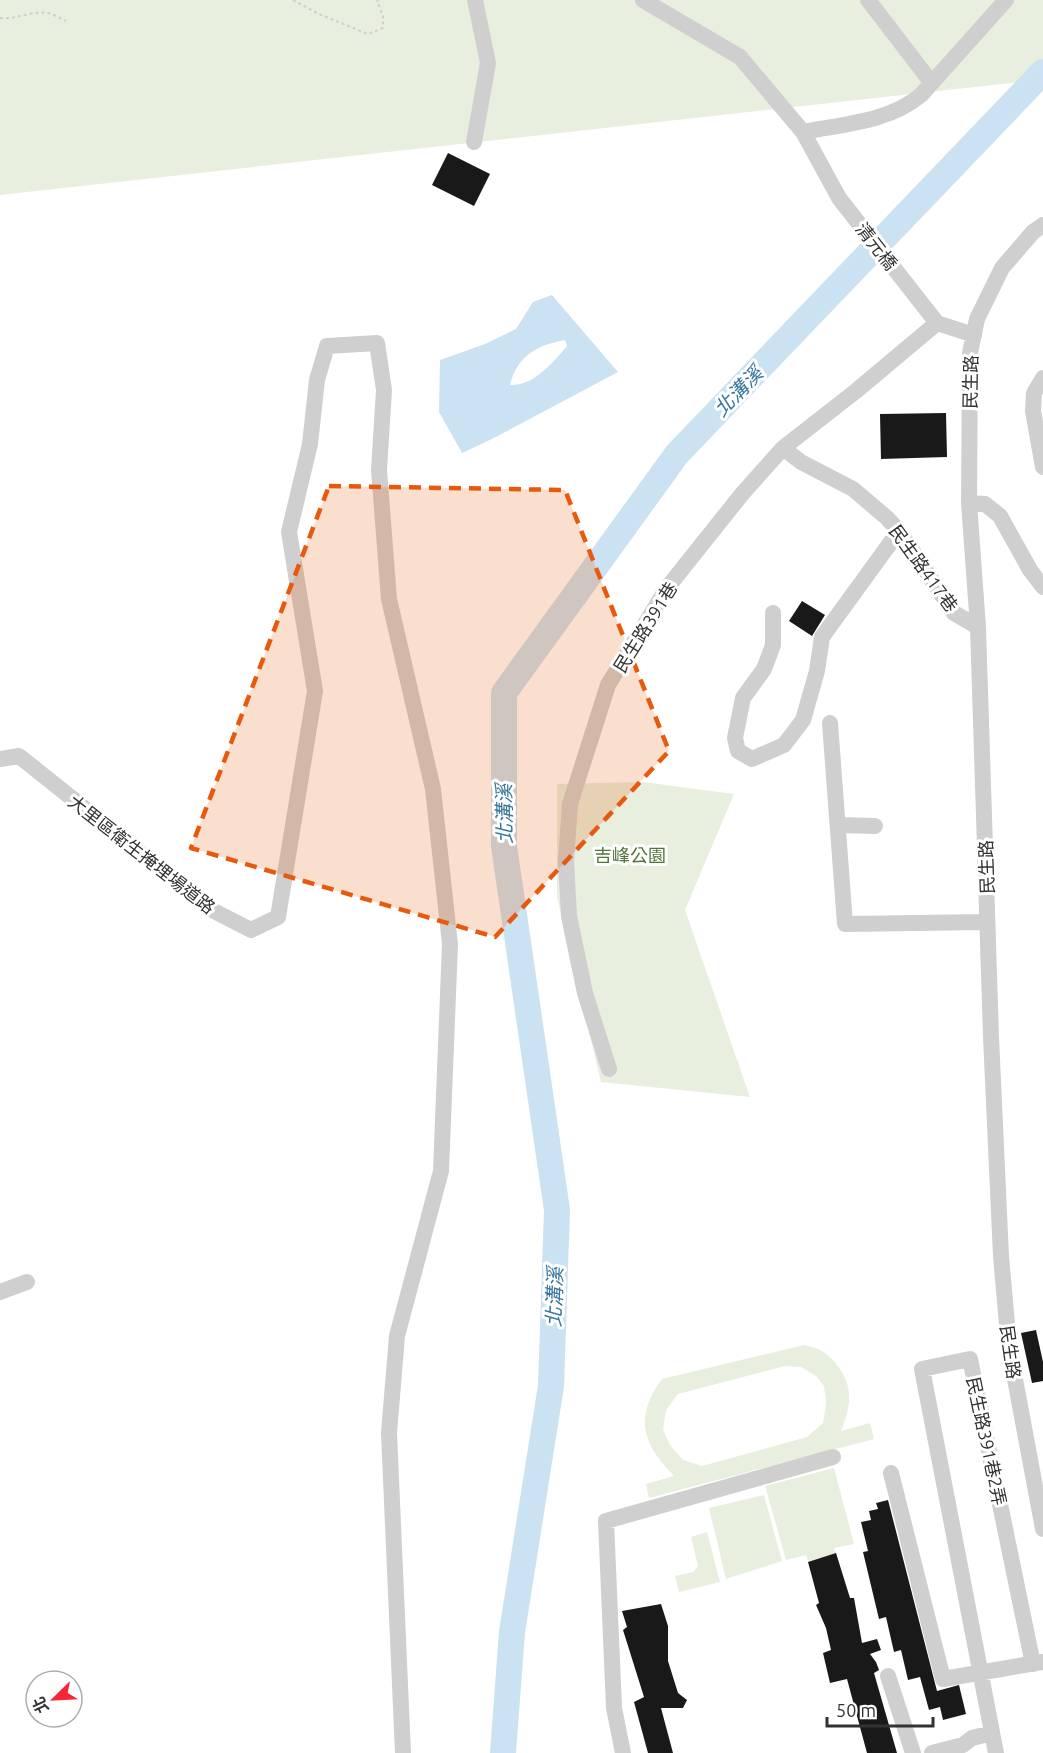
<svg xmlns="http://www.w3.org/2000/svg" width="1043" height="1753" viewBox="0 0 1043 1753" font-family="Ubuntu,'Noto Sans TC',sans-serif">
	<style>
		.green { fill: #e8efdf; fill-rule: evenodd }
		.water { fill: #cae2f1; fill-rule: evenodd }
		.lines { fill: none; stroke-linecap: round; stroke-linejoin: round }
		.river { stroke: #cae2f1; stroke-width: 26 }
		.building { fill: #191919 }
		.path { stroke: #cfcfcf; stroke-width: 2; stroke-dasharray: 3 3; stroke-linecap: butt }
		.minor { stroke: #cfcfcf; stroke-width: 16 }
		.marked { fill: #e8590c; fill-opacity: 0.2; stroke: #e8590c; stroke-width: 4.5; stroke-dasharray: 12 8; stroke-linejoin: round }
		.labels { text-anchor: middle; dominant-baseline: central; stroke-width: 6; stroke-linejoin: round; paint-order: stroke }
		.street-label { font-size: 18px; fill: #323232; stroke: #fff }
		.park-label { font-size: 18px; fill: #557339; stroke: #fff }
		.water-label { font-size: 20px; font-style: italic; fill: #36769e; stroke: #fff }
	</style>
	<rect width="100%" height="100%" fill="#fff"/>
	<path class="green" d="M0,0h1043v85l-5,-5 -1038,115z
		M643,782l91,12 -49,116 65,187 -149,-15 -44,-185v-113z
		M804,1345c4,1 10,2 14,4 17,8 33,31 31,50 0,11 -4,22 -8,32l29,-8 4,16 -225,59 -3,-14 28,-8c-32,-32 -40,-59 -12,-97zM785,1366l16,1 15,9 8,10 2,17 -3,20 -16,14 -105,29 -19,-6 -13,-15 -7,-15 3,-20 12,-16z
		M834,1468l20,76 -20,4 2,5 -28,9 -2,-7 -20,5 -21,-74z
		M764,1495l18,66 -56,18 -17,-71z
		M707,1532l13,50 -41,10 -4,-16 18,-4 5,-6 -7,-29z"/>
	<path class="water" d="M552,295l66,77 -122,65 -34,16 -23,-41 1,-52 45,-16 31,-15 17,-27zM565,340l2,6c-13,16 -35,41 -57,39 7,-29 27,-40 55,-45z"/>
	<g class="lines">
		<path class="river" d="M503,1753l9,-121 39,-246 6,-176 -53,-364v-153l173,-239 366,-382"/>
	</g>
	<path class="building" d="M448,153l42,21 -16,32 -42,-21z
		M946,413l1,44 -66,2 -1,-45z
		M802,601l23,14 -13,21 -23,-15z
		M1036,1330l7,32v19l-11,2 -11,-50z
		M888,1500l49,191 22,-6 7,29 -23,6 -3,-13 -11,3 -9,-33 -12,3 -7,-30 -7,2 -8,-35 -7,2 -16,-67 5,-1 -7,-29 10,-2 -2,-9 9,-2 -2,-6z
		M836,1553l14,45h4l8,45 15,-4 4,11 -11,4 6,8 3,8 -5,3 23,80h-30l-20,-74 -17,4 -7,-30 8,-3 -5,-22 -10,-23 3,-2 -11,-41z
		M661,1604l7,22v35l10,32 9,7 -4,8h-22l12,45h-25l-14,-51 10,-5 -21,-67 4,-3 -5,-16z"/>
	<g class="lines">
		<path class="path" d="M293,0l26,14 49,20 15,-6v-12l-6,-16
			M0,18c16,2 32,-8 48,-5 6,1 12,6 18,8"/>
		<path class="minor" d="M643,0l97,57 63,75 36,66 98,125
			M868,0l63,82
			M803,132c40,-8 86,-10 118,-37l85,-95
			M474,142l14,-79 -13,-63
			M1043,225l-10,7 -31,36 -25,51 -7,34 -1,150 9,124 13,410 10,219 8,91 34,182
			M1043,378l-9,15 -1,18 10,56
			M783,448l18,14 52,27 34,29 12,13 55,82 24,14
			M969,503l16,1 15,12 30,54 13,17
			M773,613v32l-9,24 -21,29 -8,40 3,13 14,8 32,-14 19,-25 14,-49 5,-34 77,-106
			M830,723l15,201 142,-2
			M0,759l19,-3 193,154 39,20 27,-13 37,-226 -26,-159 21,-88 7,-64 10,-34 50,-3 7,47 -5,80 10,129 44,190 17,155 -9,227 -44,165 -8,97 14,320
			M838,825l37,1
			M609,1069l-24,-76 -16,-77 -3,-55 4,-57 38,-119 59,-97 75,-94 41,-46 73,-57 81,-68 37,12
			M0,1292l27,-10
			M891,1473l52,206 99,-17
			M888,1676l25,77
			M623,1753l-9,-45 -8,-187 227,-64
			M932,1753l31,-8 9,-7 20,-5
			M996,1753l-74,-384 48,-10 63,305"/>
	</g>
	<path class="marked" d="M329,486l236,4 104,261 -174,186 -304,-89z"/>
	<g class="labels">
		<g class="street-label">
			<text transform="translate(877 246) rotate(52)">清元橋</text>
			<text transform="translate(970 382) rotate(-89)">民生路</text>
			<text transform="translate(924 568) rotate(54)">民生路417巷</text>
			<text transform="translate(645 627) rotate(-58)">民生路391巷</text>
			<text transform="translate(142 854) rotate(38)">大里區衛生掩埋場道路</text>
			<text transform="translate(986 867) rotate(-92)">民生路</text>
			<text transform="translate(1011 1352) rotate(82)">民生路</text>
			<text transform="translate(987 1441) rotate(78)">民生路391巷2弄</text>
		</g>
		<g class="park-label">
			<text x="630" y="855">吉峰公園</text>
		</g>
		<g class="water-label">
			<text transform="translate(738 391) rotate(-46)">北溝溪</text>
			<text transform="translate(504 814) rotate(-91)">北溝溪</text>
			<text transform="translate(554 1297) rotate(-88)">北溝溪</text>
		</g>
	</g>
	<g transform="translate(54 1699) rotate(246)"><circle r="28" fill="#ffffff" stroke="#adadad" stroke-width="1.5"/>
	<path d="M0-4.5L10 22L0 15L-10 22Z" fill="#f72535"/>
	<text y="-9" font-size="16" font-weight="bold" text-anchor="middle" fill="#323232">北</text>
	</g>
	<path d="M827 1717v9h106v-9" fill="none" stroke="#323232" stroke-width="3"/>
	<text x="836" y="1717" font-size="18" fill="#323232" stroke="#ffffff" stroke-width="4.5" paint-order="stroke">50 m</text>
</svg>
